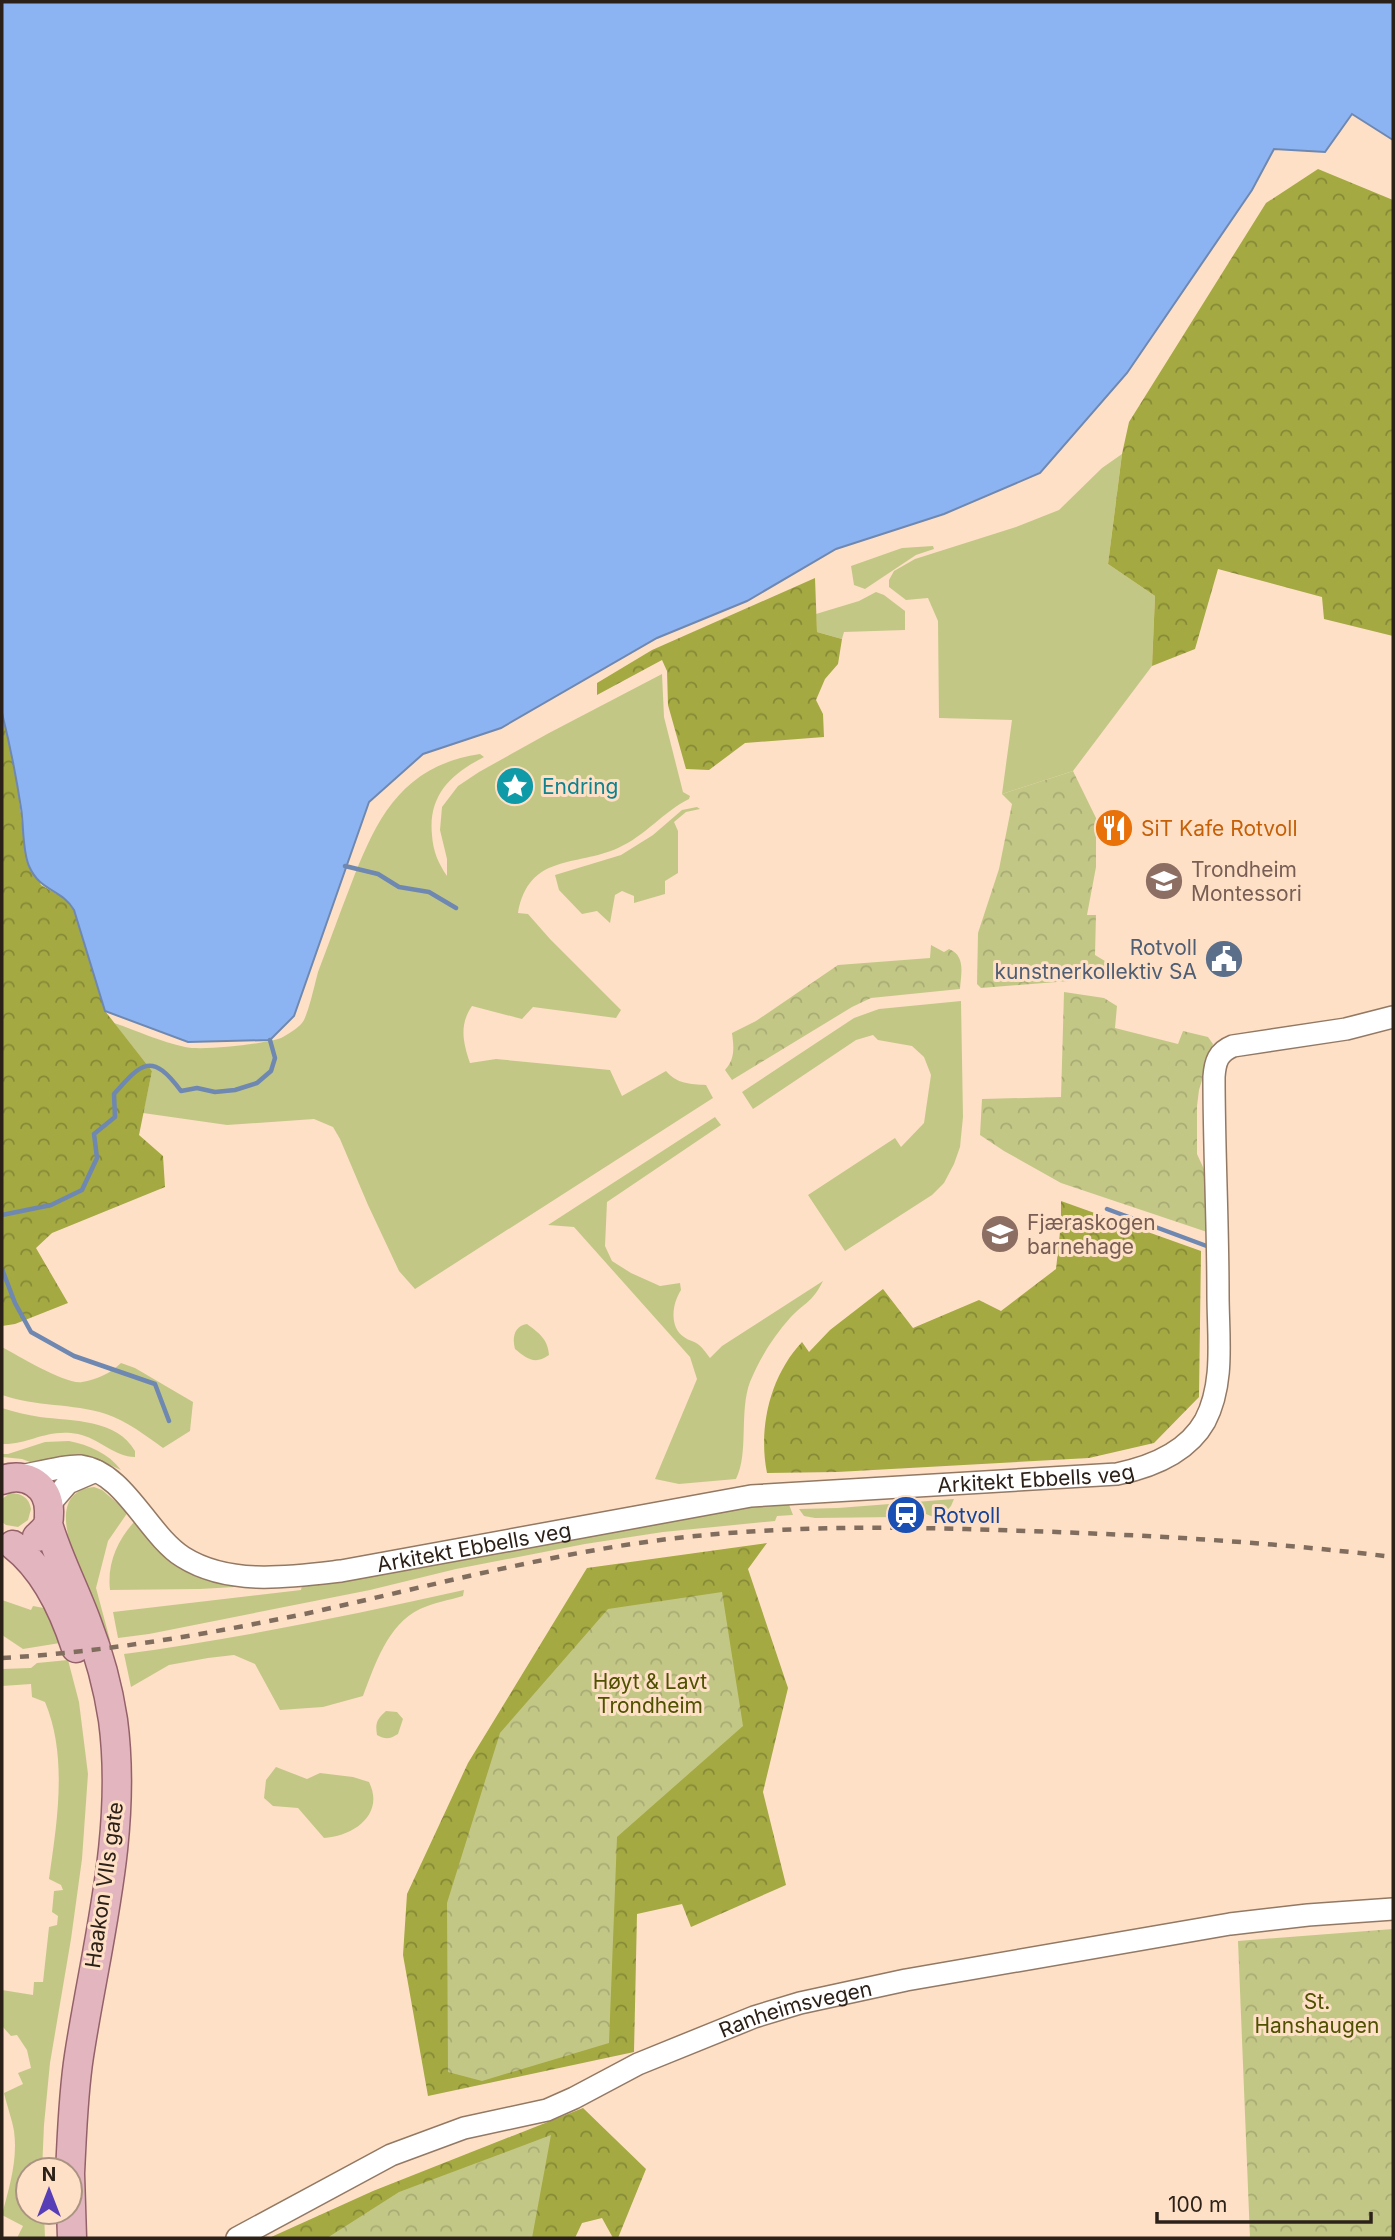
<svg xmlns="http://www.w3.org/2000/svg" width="1395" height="2240" viewBox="0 0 1395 2240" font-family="Inter,sans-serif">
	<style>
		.grass { fill: #c3c786 }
		.forest { fill: url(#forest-crowns) }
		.park { fill: url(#park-crowns) }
		.water { fill: #8cb4f3; stroke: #6f88b1; stroke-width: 2 }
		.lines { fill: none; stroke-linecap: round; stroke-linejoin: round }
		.stream { stroke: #6f88b1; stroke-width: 4.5 }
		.minor-casing { stroke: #937963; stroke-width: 24 }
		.major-casing { stroke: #956169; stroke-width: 31 }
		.minor { stroke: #fff; stroke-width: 21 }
		.major { stroke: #e2b5bf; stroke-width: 28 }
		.rail { stroke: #806d5e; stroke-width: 4.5; stroke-dasharray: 9 9; stroke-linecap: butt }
		.labels { text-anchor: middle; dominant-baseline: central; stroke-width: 6; stroke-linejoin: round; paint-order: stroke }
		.culture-label { font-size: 21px; fill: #0d838f; stroke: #fee0c7; text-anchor: start }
		.food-label { font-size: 21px; fill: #c56008; stroke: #fee0c7; text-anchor: start }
		.education-label { font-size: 21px; fill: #785e54; stroke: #fee0c7; text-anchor: start }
		.service-label { font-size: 21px; fill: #4e5e75; stroke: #fee0c7; text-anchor: end }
		.street-label { font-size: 21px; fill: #2c2118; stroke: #fee0c7 }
		.transit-label { font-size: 21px; fill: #164399; stroke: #fee0c7; text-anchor: start }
		.park-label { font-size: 21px; fill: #4f5100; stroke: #fee0c7 }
	</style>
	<defs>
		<pattern id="forest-crowns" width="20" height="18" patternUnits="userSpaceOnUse" patternTransform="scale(1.75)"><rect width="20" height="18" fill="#a4a942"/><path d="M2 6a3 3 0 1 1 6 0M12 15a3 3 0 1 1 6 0" fill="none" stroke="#868936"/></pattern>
		<pattern id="park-crowns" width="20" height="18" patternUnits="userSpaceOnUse" patternTransform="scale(1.75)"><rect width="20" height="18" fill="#c3c786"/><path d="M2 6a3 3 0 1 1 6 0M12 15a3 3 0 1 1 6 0" fill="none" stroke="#a8ab73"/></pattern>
	</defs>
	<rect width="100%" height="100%" fill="#fee0c7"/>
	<path class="grass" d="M1122,454l-14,110 47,32 -3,70 -79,105 -71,23 10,-74 -73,-2 -1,-97 -10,-23 -22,2 -17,-13v-7l5,-9 21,-12 101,-32 43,-17 43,-42z
		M933,546l1,3 -18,6 -51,34 -11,-4 -3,-19 51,-18z
		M876,592l8,3 21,16v19l-61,2 -2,7 -25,-7 -1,-18 43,-13z
		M662,674l2,43 19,75 7,4 -1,3c-26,13 -44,37 -71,49 -42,19 -89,5 -100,65l10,1 22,25 71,71 -5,8 -83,-11 -11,12 -50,-13c-13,19 -9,36 -2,57l26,-4 114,11 12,26 44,-25c11,13 24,13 40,14l7,13 -298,191 -16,-18 -31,-66 -28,-66 -7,-12 -19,-8 -87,6 -84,-12 9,-42 -38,-48c24,8 47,19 71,24 17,4 79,-3 96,-9 6,-3 17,-10 21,-15 6,-7 13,-40 16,-51 11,-29 21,-57 32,-85 26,-68 51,-121 130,-133l4,3c-33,17 -56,38 -52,78 1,16 6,28 15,41v-17l-7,-29 2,-23 16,-21 21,-14 70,-39z
		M697,807l3,2 -14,3 -12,10 4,9v42l-13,8v13l-31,9v-7l-12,-5 -7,4 -5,28 -13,-12 -15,3 -23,-24 -4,-15 66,-20 32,-20 29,-25z
		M961,1001l2,116 -3,30 -6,17 -10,19 -12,12 -87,56 -37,-56 87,-57 6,9 23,-24 7,-48 -7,-18 -12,-11 -34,-6 -5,-5 -17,5 -103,69 -11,-17 112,-74 25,-9z
		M715,1117l6,8 -114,77 -2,44 7,15 19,12 29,13 20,-3 1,7c-9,14 -12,37 3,47 5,4 11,4 15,8 4,3 8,9 11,13l12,-12 101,-65c-11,22 -18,21 -33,37 -17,19 -30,40 -40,64 -11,29 -1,72 -14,97l-57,5 -24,-5 42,-100 -7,-22 -116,-130 -26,-2z
		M527,1324c12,9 21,15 22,31 -14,10 -22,4 -34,-6 -3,-11 -1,-23 12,-25z
		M2,1347c15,8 64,38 80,35 14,-2 29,-9 39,-19l14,5 58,34 -3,29 -27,17c-18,-13 -36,-27 -57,-34 -34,-11 -70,-7 -104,-19z
		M2,1408c12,4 25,7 38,9 32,4 77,2 95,34v6c-20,0 -37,-19 -57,-23 -32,-6 -49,11 -76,10z
		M69,1441c20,4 39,12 52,29l-28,-13 -63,5 -8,-3 -20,-2v-3h6l37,-12z
		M94,1487l8,3 26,22 -20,29 -12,47 14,52 -6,1c-7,-19 -13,-38 -20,-57 -10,-29 -40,-92 10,-97z
		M10,1493c12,0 19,5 21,16l-3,11 -10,7 -12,-2 -4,-3v-23z
		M954,1499l-3,7 -11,12c-20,-2 -19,-15 -43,-1l-82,1 -11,-2 -5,-7 39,-1z
		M788,1502l5,13 -16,1 -2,5 -112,11 -78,12 -129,25 -86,21 -221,44 -31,4 -5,-26 188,-22 1,-5 438,-77z
		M134,1522l15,15 118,48 -67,4 -90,1c-3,-26 7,-49 24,-68z
		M464,1590l-1,6c-14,4 -30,7 -43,13 -33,16 -45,56 -57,87l-40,11 -43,3 -25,-46 -21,-9 -26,3 -39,7 -38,22 -7,-33c114,-15 227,-39 340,-64z
		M2,1600l29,10 2,-4 11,2 16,35 -37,6 -21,-14z
		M68,1660l11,42 9,72 -6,85 -11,80 -21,124 -6,62 -2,45h-14v42h16l1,26h-28l6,-12 -21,-11c7,-27 16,-55 12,-84 -2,-12 -7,-25 -10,-38l19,-9 -5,-11 13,-5 -4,-18 -10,-15 -6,1 -9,-10v-36l31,5 1,-13h9l6,-55 8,-2 1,-9 -6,-4 2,-21 9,-1 -2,-5 -12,-6c8,-57 19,-122 -4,-177l-13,-5 -1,-13 -29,2v-17l29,-1 6,-5z
		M386,1711l11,1 6,7 -5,15c-8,5 -12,6 -21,1 -2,-12 0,-16 9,-24z
		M276,1767l31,12 13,-6 33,4 16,5c16,32 -15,54 -45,56l-26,-30 -25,-2 -9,-8 2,-18z"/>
	<path class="forest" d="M1318,169l75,31v436l-69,-17 -2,-22 -104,-28 -23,80 -43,17 3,-70 -47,-32 14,-110 7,-32 137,-219z
		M815,578l2,54 25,7 -4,25 -13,15 -9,21 7,14 1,23 -79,6 -36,27 -23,-1 -18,-64 -1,-34 -5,-11 -65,35v-12l55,-33z
		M2,713l13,52 10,83 16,37 28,16 5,10 31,100 47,60 -13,64 24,21 2,31 -113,46 -16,15 32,55 -53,21 -13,2z
		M1061,1201l140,50 -2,146 -45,46 -65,15 -252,14 -70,1c-9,-45 3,-97 35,-131l7,10 21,-22 53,-41 30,39 66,-28 22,11 55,-42 5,-46z
		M767,1543l-19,26 40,119 -25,104 23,93 -95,42 -9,-23 -45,10 -3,138 -206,44 -25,-141 4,-61 61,-131 119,-195z
		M583,2108l63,61 -28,69h-5l-11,-20 -20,5 -7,15h-306l104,-47z"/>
	<path class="park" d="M1073,771l23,47v49l-9,48h9l-1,40 10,6 2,17 -126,10 -4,-4 1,-51 21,-64 13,-65 -10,-10z
		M931,945l13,7 5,-3c17,7 12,24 11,40l-89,9 -19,9 -120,73 -7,-10c10,-11 9,-22 7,-37l24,-12 82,-56 92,-7z
		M1064,992l40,6 13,8 -2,22 63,16 5,-13 25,6 5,7 -14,46 -2,16v48l11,24 2,55 -149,-50 -57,-32 -24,-16 2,-36 79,-2z
		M722,1592l21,134 -126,111 -8,206 -127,38 -34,-9 -1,-169 53,-170 108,-124z
		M1393,1929v309h-143l-12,-297z
		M551,2135l-19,103h-205l72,-46z"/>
	<path class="water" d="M2,2h1391v138l-41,-26 -27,38 -51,-3 -22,41 -125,183 -87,100 -96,41 -108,35 -89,52 -90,37 -156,90 -78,26 -54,48 -75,214 -24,24 -82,2 -83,-31 -31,-101c-12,-21 -34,-18 -45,-44 -7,-17 -5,-40 -8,-58 -5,-33 -11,-63 -19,-95z"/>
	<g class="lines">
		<path class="stream" d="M345,866l33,8 21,13 30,5 27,16
			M1107,1209l105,39
			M2,1215l49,-10 31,-15 15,-32 -3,-24 21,-17 -1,-23c28,-32 38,-42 67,-3l16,-3 18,4 20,-2 22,-7 14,-12 4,-13 -5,-18
			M2,1269l13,34 16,29 43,24 81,28 14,37"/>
		<g class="minor-casing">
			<g id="minor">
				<path id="s1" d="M16,1477c17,-3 48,-12 64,-11 45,6 67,68 103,91 46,29 107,20 158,14l410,-75 366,-22c34,-7 70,-21 88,-53 20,-38 13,-85 13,-126 0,-73 -4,-145 -4,-218 1,-15 4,-25 19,-31l113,-17 47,-12"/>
				<path d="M49,1505l19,-22 28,-12"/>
				<path id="s2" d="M237,2238l154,-83 73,-27 83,-18 27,-12 64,-34 116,-47 46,-14 106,-23 324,-56 78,-9 85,-6"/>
			</g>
		</g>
		<g class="major-casing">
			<path id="major" d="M2,1480c24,-9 48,6 47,33 0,1 0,10 -1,11 -2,5 -8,10 -11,13
				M48,1524c10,34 27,66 39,99 12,31 21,64 26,97 15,113 -17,225 -34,336 -6,39 -7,78 -9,117
				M13,1545c31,24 51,66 63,103
				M70,2174l2,64"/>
		</g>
		<use href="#minor" class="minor"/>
		<use href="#major" class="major"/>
		<path class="rail" d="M2,1658c103,-6 206,-24 307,-45 103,-23 206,-50 310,-67 136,-22 272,-20 408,-15 122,4 245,11 366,26"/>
	</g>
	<defs>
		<g id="sight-disc" transform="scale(2.0125)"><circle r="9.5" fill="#0f9aa8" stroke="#fee0c7"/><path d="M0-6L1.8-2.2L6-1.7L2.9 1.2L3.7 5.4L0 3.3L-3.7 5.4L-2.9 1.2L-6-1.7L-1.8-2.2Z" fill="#fff"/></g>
		<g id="restaurant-disc" transform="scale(2.0125)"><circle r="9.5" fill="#e8710a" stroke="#fee0c7"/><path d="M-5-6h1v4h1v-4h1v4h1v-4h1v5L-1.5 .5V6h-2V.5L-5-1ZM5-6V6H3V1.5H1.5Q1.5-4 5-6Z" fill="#fff"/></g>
		<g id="school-disc" transform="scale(2.0125)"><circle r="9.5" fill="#8d6e63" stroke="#fee0c7"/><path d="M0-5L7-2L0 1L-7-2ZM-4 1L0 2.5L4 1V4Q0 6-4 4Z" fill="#fff"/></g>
		<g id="civic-disc" transform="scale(2.0125)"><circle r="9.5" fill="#5c6f8a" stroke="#fee0c7"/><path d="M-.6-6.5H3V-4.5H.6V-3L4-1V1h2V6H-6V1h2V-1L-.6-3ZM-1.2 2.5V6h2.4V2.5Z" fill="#fff"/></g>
		<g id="station-disc" transform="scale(2.0125)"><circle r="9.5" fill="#1a4fb4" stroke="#fee0c7"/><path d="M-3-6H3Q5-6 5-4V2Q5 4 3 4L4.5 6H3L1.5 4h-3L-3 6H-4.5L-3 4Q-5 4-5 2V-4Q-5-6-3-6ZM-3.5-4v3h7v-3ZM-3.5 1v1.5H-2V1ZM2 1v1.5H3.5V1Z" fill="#fff"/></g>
	</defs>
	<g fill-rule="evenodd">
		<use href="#sight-disc" x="515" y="786"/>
		<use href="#restaurant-disc" x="1114" y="828"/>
		<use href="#school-disc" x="1164" y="881"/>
		<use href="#civic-disc" x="1224" y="959"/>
		<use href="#school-disc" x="1000" y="1234"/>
		<use href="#station-disc" x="906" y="1515"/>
	</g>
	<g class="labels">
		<g class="culture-label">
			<text x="542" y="786">Endring</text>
		</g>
		<g class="food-label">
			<text x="1141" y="828">SiT Kafe Rotvoll</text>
		</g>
		<g class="education-label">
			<text x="1191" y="869">Trondheim<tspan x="1191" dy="24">Montessori</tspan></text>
			<text x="1027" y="1222">Fjæraskogen<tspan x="1027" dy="24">barnehage</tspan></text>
		</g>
		<g class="service-label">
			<text x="1197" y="947">Rotvoll<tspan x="1197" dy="24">kunstnerkollektiv SA</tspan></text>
		</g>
		<g class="street-label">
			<text stroke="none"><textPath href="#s1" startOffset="1069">Arkitekt Ebbells veg</textPath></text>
			<text stroke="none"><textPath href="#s1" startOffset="502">Arkitekt Ebbells veg</textPath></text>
			<text transform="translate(104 1885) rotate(-82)">Haakon VIIs gate</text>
			<text stroke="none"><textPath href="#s2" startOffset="607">Ranheimsvegen</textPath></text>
		</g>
		<g class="transit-label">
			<text x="933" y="1515">Rotvoll</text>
		</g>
		<g class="park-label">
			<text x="650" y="1681">Høyt &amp; Lavt<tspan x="650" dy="24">Trondheim</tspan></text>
			<text x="1317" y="2001">St.<tspan x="1317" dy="24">Hanshaugen</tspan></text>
		</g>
	</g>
	<rect width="1395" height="2240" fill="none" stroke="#2c2118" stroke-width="7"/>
	<g transform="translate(49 2191)"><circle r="33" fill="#fee0c7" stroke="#aa9481" stroke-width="2"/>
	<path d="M0-5L12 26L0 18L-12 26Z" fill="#583eb6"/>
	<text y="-10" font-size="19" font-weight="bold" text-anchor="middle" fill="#2c2118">N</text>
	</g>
	<path d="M1157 2212v10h214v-10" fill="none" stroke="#2c2118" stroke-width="3.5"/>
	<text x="1168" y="2212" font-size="21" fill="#2c2118" stroke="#fee0c7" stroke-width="5" paint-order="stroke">100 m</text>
</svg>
